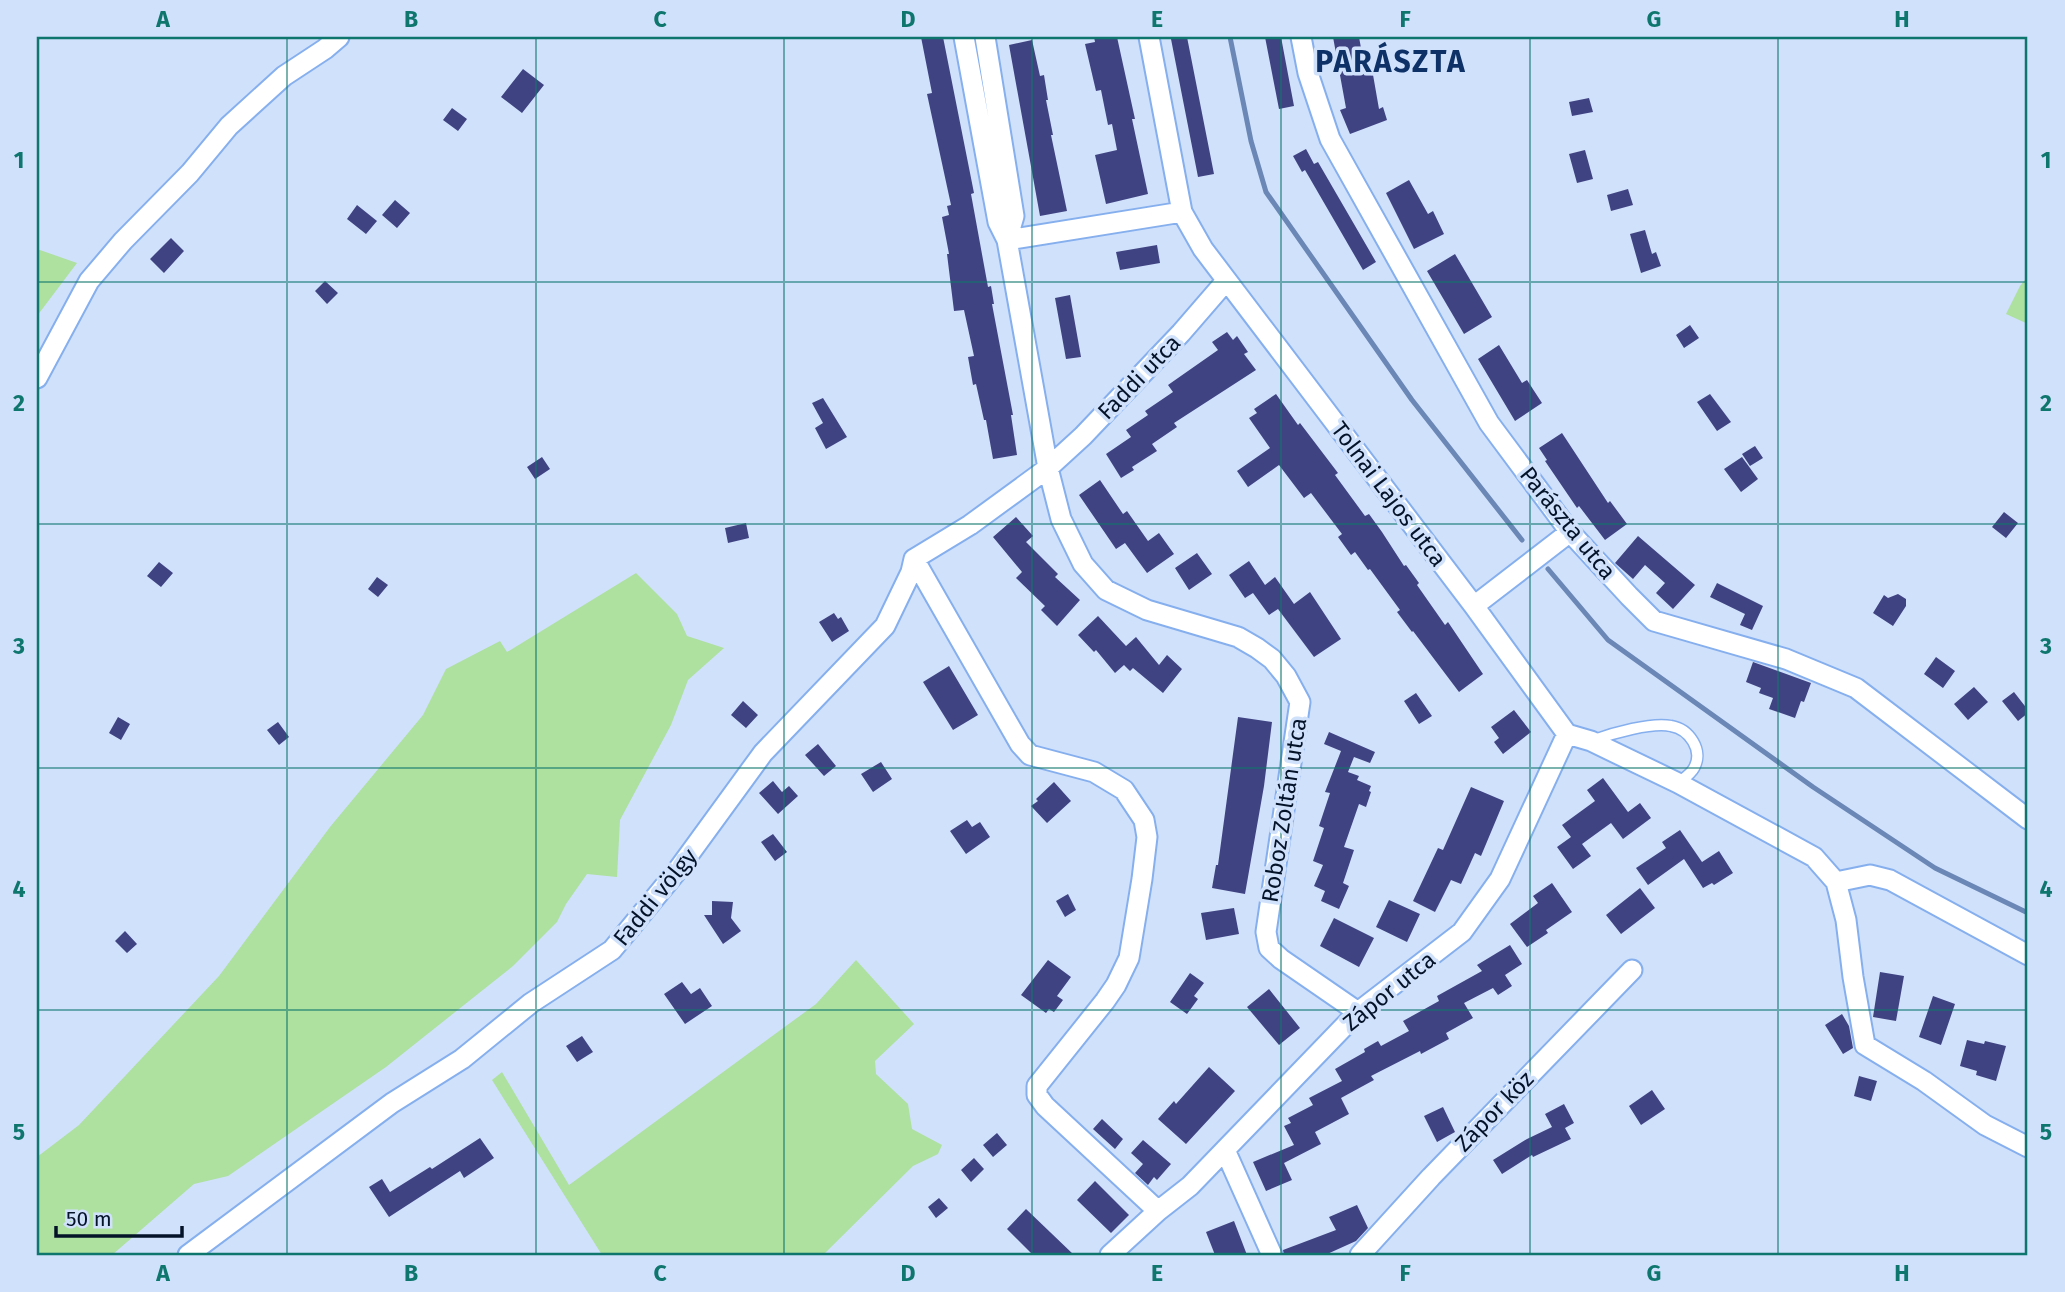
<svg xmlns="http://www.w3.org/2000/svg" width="2065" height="1292" viewBox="0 0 2065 1292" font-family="'Fira Sans',sans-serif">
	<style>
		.green { fill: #aee09f }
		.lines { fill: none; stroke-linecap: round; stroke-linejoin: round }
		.stream { stroke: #6a87b5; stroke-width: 5 }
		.building { fill: #404382 }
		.service-casing { stroke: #86afee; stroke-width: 13 }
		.minor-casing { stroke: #86afee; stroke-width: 23 }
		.service { stroke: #fff; stroke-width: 10 }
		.minor { stroke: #fff; stroke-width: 19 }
		.grid { fill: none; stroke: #0f766e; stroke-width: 2; stroke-opacity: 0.55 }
		.labels { text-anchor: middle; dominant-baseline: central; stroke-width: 7; stroke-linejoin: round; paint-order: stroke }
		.street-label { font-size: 23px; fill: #051329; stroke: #d0e1fc }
		.district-label { font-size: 30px; font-weight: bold; letter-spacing: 2px; fill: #0e3167; stroke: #d0e1fc }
		.neatline { fill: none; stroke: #0f766e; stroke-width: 2.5 }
		.grid-label { font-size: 23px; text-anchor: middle; font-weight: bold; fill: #0f766e }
	</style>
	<rect width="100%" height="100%" fill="#d0e1fc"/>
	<path class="green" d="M37,249l40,14 -40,53z
		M2028,276v48l-22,-10 14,-28z
		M636,573l41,41 10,22 37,12 -36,32 -17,45 -51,95 -3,57 -30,-3 -21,30 -9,18 -44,44 -127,101 -158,109 -34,8 -82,71h-75v-98l42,-32 140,-149 111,-149 93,-112 23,-46 54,-28 7,11z
		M856,960l58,64 -39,37 1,13 32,30 4,25 30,16 -4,9 -25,12 -90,89h-221l-110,-175 10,-8 67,113 247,-181z"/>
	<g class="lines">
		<path class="stream" d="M1230,37l21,104 15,51 146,208 110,140
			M1548,569l60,71 205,147 122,81 93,45"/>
	</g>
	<path class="building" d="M921,37h22l31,156 -3,1 17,93 3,-1 3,18h-2l21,111h-2l6,40 -24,4 -7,-39h-2l-8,-36 -3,1 -5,-28 6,-1 -10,-46 -10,1 -7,-57h2l-7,-37 7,-2 -2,-9 4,-1 -24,-111 5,-1z
		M1094,37h23l18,82h-3l16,75 -42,10 -11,-49 22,-5 -5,-26 -4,1 -7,-35 -5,1 -11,-47 10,-2z
		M1187,37l27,137 -16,3 -27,-138z
		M1265,37h16l13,69 -15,3z
		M1333,37h26l6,33 7,-1 7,40 4,-2 4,13 -37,14 -10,-24 6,-2z
		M1032,40l8,36 4,-1 4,25h-2l7,35h-2l16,76 -27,5 -31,-171z
		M523,69l21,16 -22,28 -21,-16z
		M1589,98l4,14 -21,4 -3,-14z
		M452,108l15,11 -9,12 -15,-11z
		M1306,149l8,15 4,-2 58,100 -13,8 -58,-100 -3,2 -9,-16z
		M1585,150l8,29 -16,4 -8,-29z
		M1409,180l19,34 5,-3 11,23 -30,15 -28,-56z
		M1628,189l5,16 -22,6 -4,-16z
		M395,200l15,13 -13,15 -15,-13z
		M357,205l20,16 -11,13 -19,-15z
		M1645,230l7,24 4,-2 5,14 -20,7 -11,-39z
		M171,238l13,13 -20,22 -14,-14z
		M1157,245l3,18 -40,7 -4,-18z
		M1455,254l37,63 -28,17 -37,-63z
		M325,281l13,12 -11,11 -12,-13z
		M1070,295l11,62 -15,2 -11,-61z
		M1690,325l9,13 -15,10 -8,-13z
		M1227,332l6,8 4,-4 11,16 -4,2 12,16 -82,53 3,4 -25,17 5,7 -25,16 2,3 -13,8 -15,-24 25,-17 -5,-7 22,-15 -3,-4 28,-19 -5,-7 50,-35 -6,-8z
		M1499,345l23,38 5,-3 15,23 -27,18 -37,-62z
		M1276,394l22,31 2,-2 38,50 -3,2 30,41 4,-2 13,18 22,34 2,-1 13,18 -2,2 28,40 3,-3 35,52 -24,18 -46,-61 -1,1 -15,-20 3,-2 -30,-41 -2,1 -13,-18 -4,3 -13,-18 4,-3 -31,-41 -7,5 -25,-33 -31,22 -11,-16 33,-23 -21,-30 8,-5 -3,-4z
		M1710,394l21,28 -14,9 -20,-29z
		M823,398l24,39 -21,12 -11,-21 8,-5 -11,-20z
		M1562,433l46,70 2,-2 17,23 -22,16 -26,-34 -2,2 -32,-47 2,-1 -8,-12z
		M1755,446l8,12 -13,8 -8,-12z
		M542,457l8,12 -15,10 -8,-12z
		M1742,457l16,22 -17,13 -17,-23z
		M1100,480l23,34 4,-3 21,30 11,-8 15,21 -27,19 -22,-30 -9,6 -37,-54z
		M2004,512l14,11 -12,15 -14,-11z
		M1016,517l17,19 -7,6 32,32 -3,3 25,23 -23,26 -16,-16 4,-4 -29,-28 6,-6 -29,-35z
		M746,523l3,15 -21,5 -3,-15z
		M1638,536l57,49 -22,24 -17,-16 9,-10 -20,-18 -12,14 -18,-16z
		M1197,553l15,21 -23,16 -14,-22z
		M1249,561l16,24 10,-8 19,27 16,-12 31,47 -27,18 -36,-48 -9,6 -16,-22 -8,5 -16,-23z
		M159,562l14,11 -12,14 -14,-11z
		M377,577l11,8 -10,12 -10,-8z
		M1717,583l46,23 -11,24 -12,-5 5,-11 -35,-17z
		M1898,594l8,5v7l-13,20 -20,-13 11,-18 4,3z
		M834,613l4,6 3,-2 8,14 -17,11 -13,-20z
		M1098,616l28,30 10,-9 23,28 8,-10 15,14 -19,24 -30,-25 -3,3 -6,-6 -9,8 -19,-23 -2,2 -16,-17z
		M1936,657l19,14 -12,17 -19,-14z
		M1753,662l58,21 -7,19 -3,-1 -6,17 -26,-9 4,-11 -14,-5 2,-5 -15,-6z
		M949,666l29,49 -25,15 -30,-48z
		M1974,687l14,15 -20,18 -14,-16z
		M2014,692l14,18v3l-10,8 -16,-20z
		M1416,693l16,23 -13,8 -15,-23z
		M743,701l15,14 -12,13 -15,-13z
		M1514,710l17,22 -28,22 -9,-12 5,-4 -8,-11z
		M118,717l12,7 -9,16 -12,-7z
		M1238,717l34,5 -8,64 -19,108 -33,-6 4,-23h2z
		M278,722l11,15 -10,8 -12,-15z
		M1329,732l46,20 -5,11 -16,-6 -6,15 11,4 -2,4 14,6 -2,5 2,1 -5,15 -7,-3 -15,43 10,3 -11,33 6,3 -10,23 -18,-8 4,-10 -11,-5 9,-21 -10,-4 11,-33 -5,-2 11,-33 -5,-1 16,-41 -17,-7z
		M818,744l18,22 -12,10 -19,-21z
		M881,762l11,17 -19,13 -12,-18z
		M1603,778l25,34 12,-9 11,15 -28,21 -12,-16 -29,21 9,12 -18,13 -16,-22 14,-10 -9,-12 33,-24 -8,-11z
		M773,781l9,11 7,-6 9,10 -20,18 -19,-21z
		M1054,782l17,19 -24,22 -16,-17 7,-5 -2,-2z
		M1471,787l33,14 -23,55 -6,-3 -14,31 -10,-4 -16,32 -22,-11 25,-53 5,2z
		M967,820l5,7 8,-5 10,15 -24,17 -16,-23z
		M1680,830l22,32 17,-11 14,22 -19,12 -2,-2 -9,5 -19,-29 -36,26 -12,-17 30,-20 -4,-6z
		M773,834l14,18 -12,9 -14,-19z
		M1552,883l20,29 -26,18 2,3 -21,14 -17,-23 28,-21 -5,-7z
		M1640,888l15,20 -34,26 -15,-19z
		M1068,894l8,16 -11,7 -9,-16z
		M1389,900l31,14 -13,28 -31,-15z
		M712,901l21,1 -2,16 10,13 -18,13 -19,-29h8z
		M1234,908l5,26 -33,6 -5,-27z
		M1334,918l40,20 -15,29 -39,-21z
		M125,931l12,13 -10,9 -12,-12z
		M1510,945l12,19 -17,11 7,11 -14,9 -5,-7 -29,15 9,15 -27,15 3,6 -28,15 -1,-3 -49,25 3,4 -33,18 8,16 -34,18 6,12 -37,19 8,17 -26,11 -13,-29 41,-17 -10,-19 7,-3 -3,-5 25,-13 -4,-7 33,-17 -7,-12 30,-17 -1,-3 14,-8 3,5 28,-15 -6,-10 36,-20 -2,-5 45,-25 -5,-6z
		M1048,960l23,17 -14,19 6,4 -9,12 -5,-3 -3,4 -25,-18z
		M1880,972l24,4 -8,45 -23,-4z
		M1190,973l14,10 -10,13 4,3 -11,15 -17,-12z
		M682,982l9,12 9,-6 12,18 -27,18 -21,-30z
		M1269,989l31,39 -21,17 -32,-38z
		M1933,996l22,8 -14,41 -22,-8z
		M1842,1014l7,12 4,22 -10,6 -18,-29z
		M582,1036l11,16 -16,10 -11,-16z
		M1967,1040l17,4 1,-3 21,5 -10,35 -20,-6 1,-4 -17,-5z
		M1209,1067l26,24 -49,53 -28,-25 16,-18 2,3z
		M1859,1076l18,5 -6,20 -17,-5z
		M1652,1090l13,19 -24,16 -12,-19z
		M1564,1104l10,19 -9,5 6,11 -38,18 -1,-2 -30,19 -9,-14 34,-21 25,-12 -7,-13z
		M1443,1107l12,25 -18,10 -13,-26z
		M1102,1119l21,20 -8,10 -22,-20z
		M997,1133l10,12 -14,12 -10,-12z
		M480,1138l14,20 -30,20 -4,-7 -71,46 -20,-30 13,-8 8,13 40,-25 2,2z
		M1143,1140l28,24 -14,16 -3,-3 -6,8 -13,-12 8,-9 -12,-11z
		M974,1158l10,11 -13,13 -10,-12z
		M1095,1181l34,34 -18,18 -34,-33z
		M939,1198l9,10 -12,10 -8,-11z
		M1357,1205l11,23 -12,13 -31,14h-41l-1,-5 53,-20 -7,-13z
		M1026,1209l48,46h-41l-26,-26z
		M1234,1221l13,34h-32l-9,-23z"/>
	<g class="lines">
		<g class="service-casing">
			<path id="service" d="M1594,740c19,-7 58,-18 77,-14 18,3 33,24 23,42 -3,6 -11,11 -16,15"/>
		</g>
		<g class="minor-casing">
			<path id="minor" d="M964,37l34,185 9,18 41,228 13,51 22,45 23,26 41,20 91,27 19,11 15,11 14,17 14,26 -34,230 3,16 12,11 77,53
				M985,37l29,179 -7,24
				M1149,37l33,175 21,37 271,357 93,128 24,7 87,42 136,74 22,25 10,38 7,57 12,68 59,36 61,44 43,22
				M1301,37l7,36 22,66 159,284 81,109 59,64 25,25 132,38 70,29 172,131
				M1007,240l175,-28
				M37,378l52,-97 34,-40 67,-68 39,-47 55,-50 41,-27 14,-12
				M914,559l106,185 10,11 64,17 30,18 20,30 3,17 -5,42 -13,79 -13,27 -11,16 -68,85v9l8,11 113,105
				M1474,606l96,-74
				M1836,882l34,-7 20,5 138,75
				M1225,1150l47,105
				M188,1255l204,-152 70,-44 69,-56 81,-53 65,-79 86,-118 122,-127 26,-54 3,-13 56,-34 78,-57 35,-32 98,-103 45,-52
				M1110,1255l48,-44 32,-25 168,-174 104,-80 38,-53 67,-145
				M1360,1255l71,-78 201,-207"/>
		</g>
		<use href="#service" class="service"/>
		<use href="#minor" class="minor"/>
	</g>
	<path class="grid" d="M287,37v1218M536,37v1218M784,37v1218M1032,37v1218M1281,37v1218M1530,37v1218M1778,37v1218M37,282h1991M37,524h1991M37,768h1991M37,1010h1991"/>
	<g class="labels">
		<g class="street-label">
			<text transform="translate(1139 377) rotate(-46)">Faddi utca</text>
			<text transform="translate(1389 494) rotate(53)">Tolnai Lajos utca</text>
			<text transform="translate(1568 523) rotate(51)">Parászta utca</text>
			<text transform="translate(1284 810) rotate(-81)">Roboz Zoltán utca</text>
			<text transform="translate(655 897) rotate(-51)">Faddi völgy</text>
			<text transform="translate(1389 991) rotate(-39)">Zápor utca</text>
			<text transform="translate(1494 1111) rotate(-46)">Zápor köz</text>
		</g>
		<g class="district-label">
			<text x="1391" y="62">PARÁSZTA</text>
		</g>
	</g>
	<rect width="2065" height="1292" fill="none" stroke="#d0e1fc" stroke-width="77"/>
	<path d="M56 1226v10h126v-10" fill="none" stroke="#051329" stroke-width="3.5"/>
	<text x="66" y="1226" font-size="21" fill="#051329" stroke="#d0e1fc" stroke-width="5" paint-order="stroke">50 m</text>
	<rect x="38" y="38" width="1988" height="1216" class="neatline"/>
	<g class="grid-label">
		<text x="163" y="27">A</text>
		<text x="411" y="27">B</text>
		<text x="660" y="27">C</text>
		<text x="908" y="27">D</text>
		<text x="1157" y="27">E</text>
		<text x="1405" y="27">F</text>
		<text x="1654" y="27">G</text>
		<text x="1902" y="27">H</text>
		<text x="19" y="168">1</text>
		<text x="2046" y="168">1</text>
		<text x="19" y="411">2</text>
		<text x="2046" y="411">2</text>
		<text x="19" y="654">3</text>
		<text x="2046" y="654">3</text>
		<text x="19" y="897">4</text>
		<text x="2046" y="897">4</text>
		<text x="19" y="1140">5</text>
		<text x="2046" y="1140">5</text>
		<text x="163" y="1281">A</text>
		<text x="411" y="1281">B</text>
		<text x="660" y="1281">C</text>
		<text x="908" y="1281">D</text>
		<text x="1157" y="1281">E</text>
		<text x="1405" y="1281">F</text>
		<text x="1654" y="1281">G</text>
		<text x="1902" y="1281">H</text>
	</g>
</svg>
